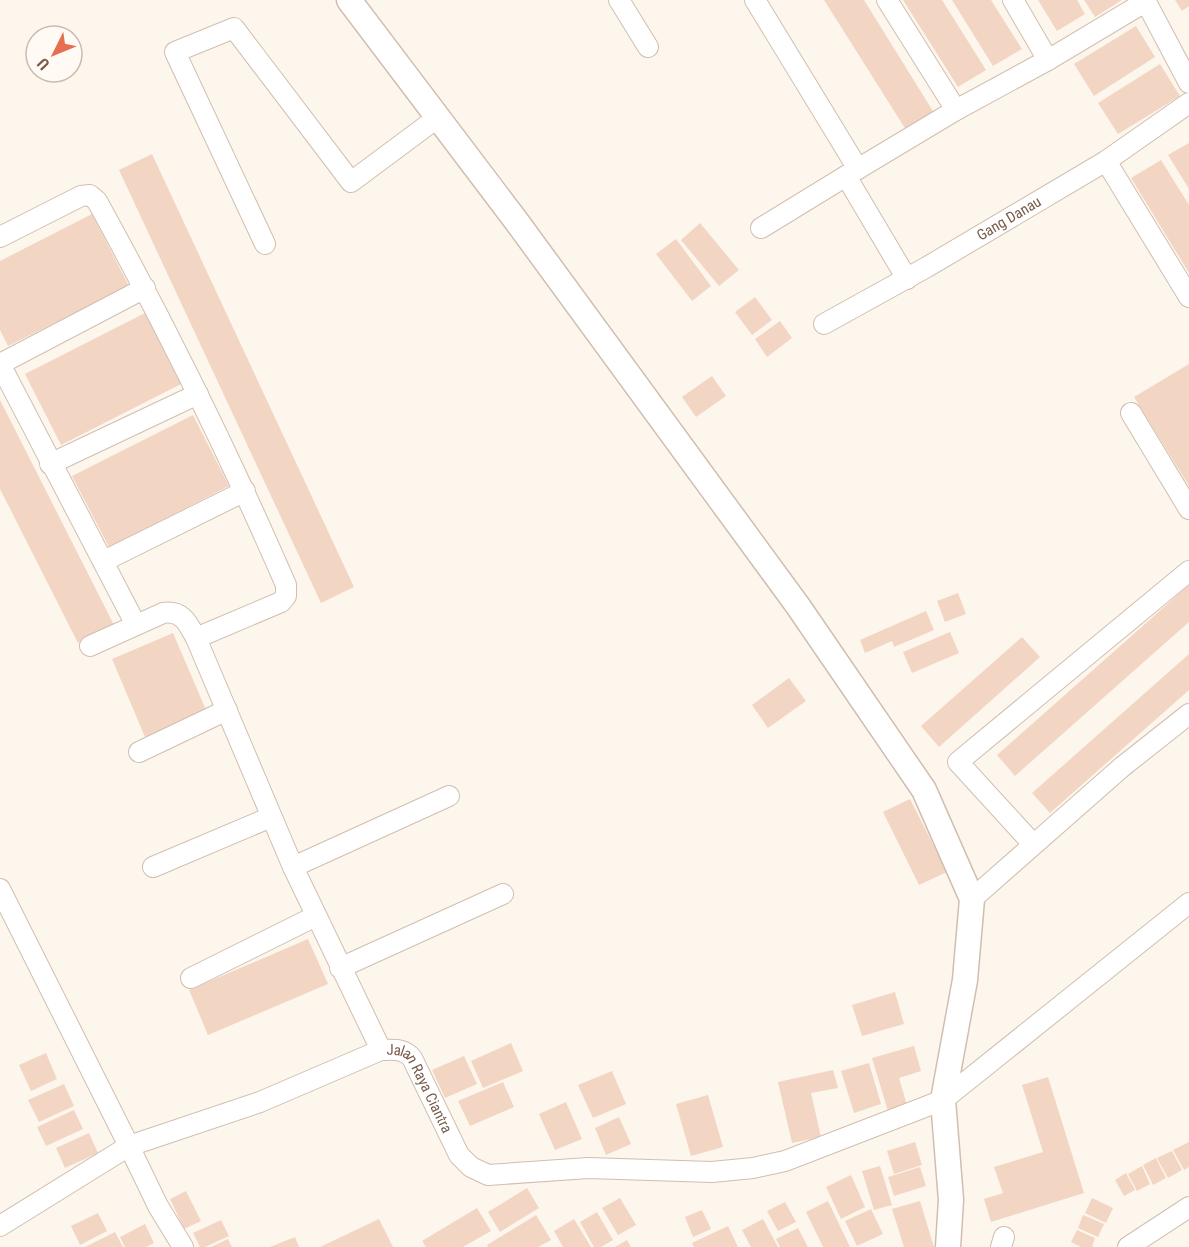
<svg xmlns="http://www.w3.org/2000/svg" width="1189" height="1247" viewBox="0 0 1189 1247" font-family="'Roboto Condensed',sans-serif">
	<style>
		.building { fill: #f3d5c3 }
		.lines { fill: none; stroke-linecap: round; stroke-linejoin: round }
		.minor-casing { stroke: #d1beb0; stroke-width: 22 }
		.tertiary-casing { stroke: #d1beb0; stroke-width: 27 }
		.minor { stroke: #fff; stroke-width: 20 }
		.tertiary { stroke: #fff; stroke-width: 24 }
		.labels { text-anchor: middle; dominant-baseline: central; stroke-width: 6; stroke-linejoin: round; paint-order: stroke }
		.street-label { font-size: 15px; fill: #7a5c4d; stroke: #fffaf3 }
	</style>
	<rect width="100%" height="100%" fill="#fdf6ec"/>
	<path class="building" d="M824,0h40l72,116 -28,17z
		M903,0h39l44,70 -28,17z
		M952,0h39l31,49 -29,17z
		M1038,0h39l8,14 -28,17z
		M1084,0h38l-27,17z
		M1175,0h14v6l-7,5z
		M1136,26l19,31 -61,39 -20,-32z
		M1160,64l20,32 -62,38 -20,-31z
		M1189,143v46l-21,-34z
		M152,154l202,433 -33,16 -202,-433z
		M1161,160l28,45v68l-58,-95z
		M92,214l37,72 -121,60 -8,-16v-69z
		M700,223l39,47 -20,16 -38,-46z
		M676,239l35,47 -19,15 -36,-47z
		M755,297l17,23 -20,15 -17,-23z
		M145,313l36,71 -120,61 -36,-71z
		M780,321l12,17 -25,19 -12,-18z
		M1189,364v122l-55,-89z
		M712,376l14,20 -30,21 -14,-20z
		M0,400l114,225 -36,18 -78,-154z
		M193,415l36,71 -120,61 -37,-71z
		M1189,585v37l-174,154 -18,-21z
		M958,593l8,21 -21,8 -8,-21z
		M926,611l8,19 -40,17 -2,-6 -27,12 -5,-13z
		M950,632l9,21 -47,20 -9,-21z
		M173,633l33,77 -61,27 -33,-78z
		M1022,637l18,20 -101,90 -18,-21z
		M1189,654v36l-139,123 -18,-20z
		M789,678l17,23 -38,27 -16,-23z
		M910,799l37,73 -28,13 -36,-73z
		M308,939l20,45 -120,51 -19,-45z
		M895,992l9,32 -42,12 -10,-31z
		M511,1043l12,28 -40,17 -12,-27z
		M914,1046l7,25 -22,7 10,34 -19,6 -18,-60z
		M46,1053l11,26 -26,12 -12,-26z
		M464,1056l13,28 -32,14 -13,-28z
		M869,1063l12,41 -27,9 -13,-42z
		M833,1070l5,18 -27,5 10,44 -29,6 -14,-61z
		M612,1071l14,33 -33,14 -15,-33z
		M1048,1077l36,116 -93,29 -7,-23 19,-6 -9,-26 49,-15 -21,-67z
		M503,1082l11,25 -44,19 -12,-25z
		M64,1084l10,22 -35,16 -11,-22z
		M708,1095l15,52 -32,9 -15,-52z
		M566,1102l16,37 -27,11 -16,-36z
		M74,1110l9,19 -37,17 -9,-19z
		M619,1117l12,27 -25,11 -11,-27z
		M89,1133l9,20 -33,15 -9,-20z
		M915,1142l7,23 -28,9 -7,-23z
		M1189,1142v25l-5,3 -11,-20z
		M1172,1151l10,19 -14,8 -11,-20z
		M1156,1158l10,20 -13,7 -10,-20z
		M880,1166l12,39 -18,5 -12,-39z
		M1142,1166l8,18 -13,7 -9,-17z
		M920,1167l6,19 -32,10 -6,-19z
		M1126,1173l9,17 -11,6 -9,-16z
		M851,1175l14,32 -24,12 -15,-32z
		M527,1188l12,20 -39,24 -12,-20z
		M186,1191l15,30 -17,8 -14,-30z
		M620,1198l16,27 -18,10 -16,-27z
		M1092,1198l21,10 -7,15 -21,-10z
		M828,1201l22,46h-27l-17,-35z
		M920,1201l14,46h-30l-12,-38z
		M785,1202l11,20 -18,9 -11,-20z
		M477,1208l14,23 -28,16h-37l-4,-6z
		M871,1209l12,25 -26,12 -12,-25z
		M702,1210l9,19 -18,8 -8,-20z
		M597,1212l16,28 -12,7h-7l-14,-25z
		M98,1213l9,18 -27,14 -9,-19z
		M536,1215l15,25 -13,7h-50l-1,-2z
		M1083,1215l21,9 -6,13 -20,-9z
		M379,1219l14,28h-73z
		M574,1219l17,28h-28l-9,-16z
		M763,1219l15,28h-27l-9,-17z
		M221,1220l8,16 -24,11h-5l-7,-14z
		M145,1224l9,19 -8,4h-21l-5,-10z
		M728,1226l10,21h-44l-2,-4z
		M798,1228l10,19h-28l-4,-8z
		M1077,1230l18,8 -3,9h-11l-10,-5z
		M115,1232l8,15h-38z
		M295,1237l4,10h-29z
		M228,1239l4,8h-21z
		M627,1240l4,7h-16z"/>
	<g class="lines">
		<g class="minor-casing">
			<g id="minor">
				<path d="M619,0l29,47"/>
				<path d="M755,0l103,169"/>
				<path d="M887,0l69,110"/>
				<path d="M1013,0l35,60"/>
				<path d="M1145,0l44,83"/>
				<path d="M1106,161l83,136"/>
				<path d="M761,228l85,-52"/>
				<path d="M0,237l81,-41 9,-1 7,6c69,125 132,253 189,384v11l-5,6 -85,36"/>
				<path d="M265,244l-90,-192 59,-24 117,154 86,-64"/>
				<path d="M907,279l-61,-103 110,-66 92,-50 97,-58"/>
				<path id="s1" d="M824,324l103,-57 179,-106 83,-58"/>
				<path d="M0,364l136,261"/>
				<path d="M0,364l145,-76"/>
				<path d="M1131,413l58,96"/>
				<path d="M50,464l148,-70"/>
				<path d="M104,561l141,-70"/>
				<path d="M90,646l73,-33c20,-3 25,11 33,25l97,229 88,183"/>
				<path d="M139,752l88,-42"/>
				<path d="M1033,844l-75,-82 231,-191"/>
				<path d="M153,867l118,-50"/>
				<path d="M293,867l156,-71"/>
				<path id="s2" d="M0,889l129,257 131,-44 121,-52c12,0 23,-2 31,8l47,97 12,12 17,8 100,-7 124,4 41,-4 32,-7 158,-61 246,-197"/>
				<path d="M972,899l150,-132 67,-53"/>
				<path d="M340,968l163,-74"/>
				<path d="M191,978l125,-62"/>
				<path d="M0,1226l129,-80 29,60 25,41"/>
				<path d="M1001,1247l3,-10"/>
				<path d="M1128,1247l61,-40"/>
			</g>
		</g>
		<g class="tertiary-casing">
			<path id="tertiary" d="M349,0l168,222 281,384 126,184 48,109 -7,81 -22,120 8,100 -3,47"/>
		</g>
		<use href="#minor" class="minor"/>
		<use href="#tertiary" class="tertiary"/>
	</g>
	<g class="labels">
		<g class="street-label">
			<text stroke="none"><textPath href="#s1" startOffset="213">Gang Danau</textPath></text>
			<text stroke="none"><textPath href="#s2" startOffset="618">Jalan Raya Ciantra</textPath></text>
		</g>
	</g>
	<g transform="translate(54 54) rotate(227)"><circle r="28" fill="#fffaf3" stroke="#cabbb1" stroke-width="1.5"/>
	<path d="M0-4.5L10 22L0 15L-10 22Z" fill="#e76f51"/>
	<text y="-9" font-size="16" font-weight="bold" text-anchor="middle" fill="#7a5c4d">U</text>
	</g>
</svg>
